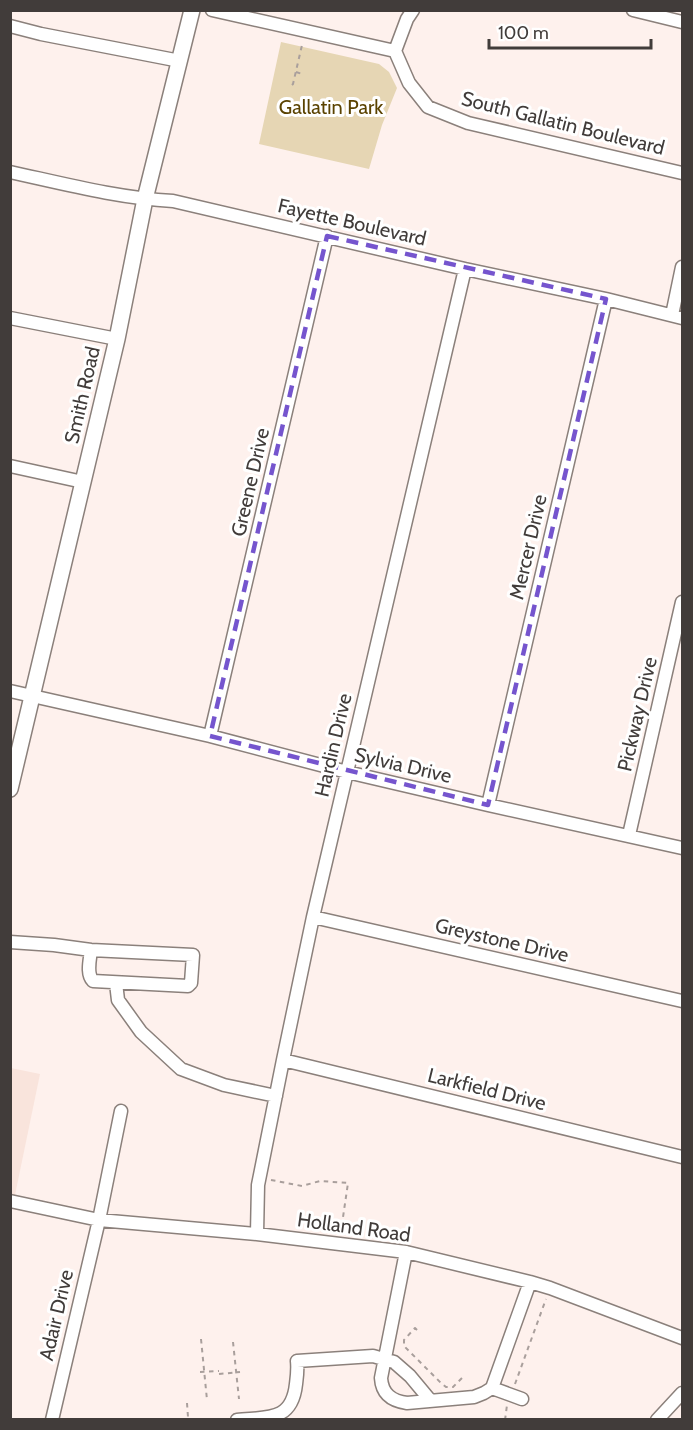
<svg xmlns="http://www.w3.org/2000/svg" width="693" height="1430" viewBox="0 0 693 1430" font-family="Cabin,sans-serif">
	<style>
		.built { fill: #f9e4dc }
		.green { fill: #e6d6b4 }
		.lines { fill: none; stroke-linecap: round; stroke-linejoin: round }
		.minor-casing { stroke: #8b807b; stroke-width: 15 }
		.major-casing { stroke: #8b807b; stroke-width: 18 }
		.path { stroke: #a99f9c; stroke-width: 2; stroke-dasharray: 4.5 4.5; stroke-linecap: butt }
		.minor { stroke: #fff; stroke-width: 12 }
		.major { stroke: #fff; stroke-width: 15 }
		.marked { fill: none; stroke: #7555ce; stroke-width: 4.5; stroke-dasharray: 12 8; stroke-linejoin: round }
		.labels { text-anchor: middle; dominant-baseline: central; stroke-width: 6; stroke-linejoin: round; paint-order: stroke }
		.park-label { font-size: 20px; fill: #5a4200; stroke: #fff }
		.street-label { font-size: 20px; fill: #413c3a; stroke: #fff }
	</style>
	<rect width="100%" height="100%" fill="#fef1ed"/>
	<path class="built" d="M11,1068l29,6 -25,121h-5z"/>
	<path class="green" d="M281,42l98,22 10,8 8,16 -15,37 -13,44 -110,-25z"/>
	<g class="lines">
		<g class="minor-casing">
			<path id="minor" d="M212,10l183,41
				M633,10l49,12
				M10,26l31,8 139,27
				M395,51l14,32 19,24 40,16 214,50
				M395,51l12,-32 6,-9
				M10,172c55,12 108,26 163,29l292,68 141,30 76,19
				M672,315l10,-48
				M10,318l107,21
				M10,466l73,16
				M10,691l200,45 137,36 141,33 194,43
				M210,736l117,-500
				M488,805l118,-506
				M629,835l53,-233
				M313,917l369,84
				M10,942l44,3 37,5 102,5 -2,28 -3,3 -95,-5c-7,-7 -3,-21 -2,-31
				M116,983l2,17 23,32 40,37 43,16 52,11
				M283,1060l399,97
				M10,1201l89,19 158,14 149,18 124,30 20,6 132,50
				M257,1234l1,-49 25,-125 30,-143 152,-648
				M406,1252l-25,126c1,16 11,23 26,25l67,-6 10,-4 8,-5 38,-106
				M492,1388l30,11
				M52,1420l47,-200 22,-109
				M237,1420c30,-3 55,2 59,-36 1,-8 2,-15 1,-23l76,-5 21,6 16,14 20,24
				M657,1420l25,-27"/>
		</g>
		<g class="major-casing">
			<path id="major" d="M10,789l107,-450 28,-140 47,-189"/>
		</g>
		<path class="path" d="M296,72l6,2
			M292,85l1,-1 9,-39
			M271,1180l31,6 18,-5 28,2 -6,41
			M417,1330l-2,-2 -11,12v6l37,37 5,4h7l10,-10 -2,-2
			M201,1339l6,61
			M233,1342l6,57
			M200,1372l19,-1
			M219,1374l21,-2
			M515,1384l31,-85
			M187,1403l1,14
			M505,1420l2,-15"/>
		<use href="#minor" class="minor"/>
		<use href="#major" class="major"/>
	</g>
	<path class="marked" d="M327,236l279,63 -118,506 -278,-69z"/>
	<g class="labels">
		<g class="park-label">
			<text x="331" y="107">Gallatin Park</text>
		</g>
		<g class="street-label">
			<text transform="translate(563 123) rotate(14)">South Gallatin Boulevard</text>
			<text transform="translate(352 222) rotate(13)">Fayette Boulevard</text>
			<text transform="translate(82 395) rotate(-77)">Smith Road</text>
			<text transform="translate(250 482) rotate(-77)">Greene Drive</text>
			<text transform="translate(528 547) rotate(-77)">Mercer Drive</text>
			<text transform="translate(637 714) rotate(-77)">Pickway Drive</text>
			<text transform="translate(333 745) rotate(-77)">Hardin Drive</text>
			<text transform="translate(403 765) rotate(13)">Sylvia Drive</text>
			<text transform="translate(502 940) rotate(13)">Greystone Drive</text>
			<text transform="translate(487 1089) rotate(14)">Larkfield Drive</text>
			<text transform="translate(354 1227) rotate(8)">Holland Road</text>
			<text transform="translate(56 1315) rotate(-77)">Adair Drive</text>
		</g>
	</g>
	<rect width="693" height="1430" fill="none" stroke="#413c3a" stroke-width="24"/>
	<path d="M489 39v9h162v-9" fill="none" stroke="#413c3a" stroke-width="3"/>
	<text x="498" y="39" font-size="18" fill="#413c3a" stroke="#ffffff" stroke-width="4.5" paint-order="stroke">100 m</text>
</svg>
